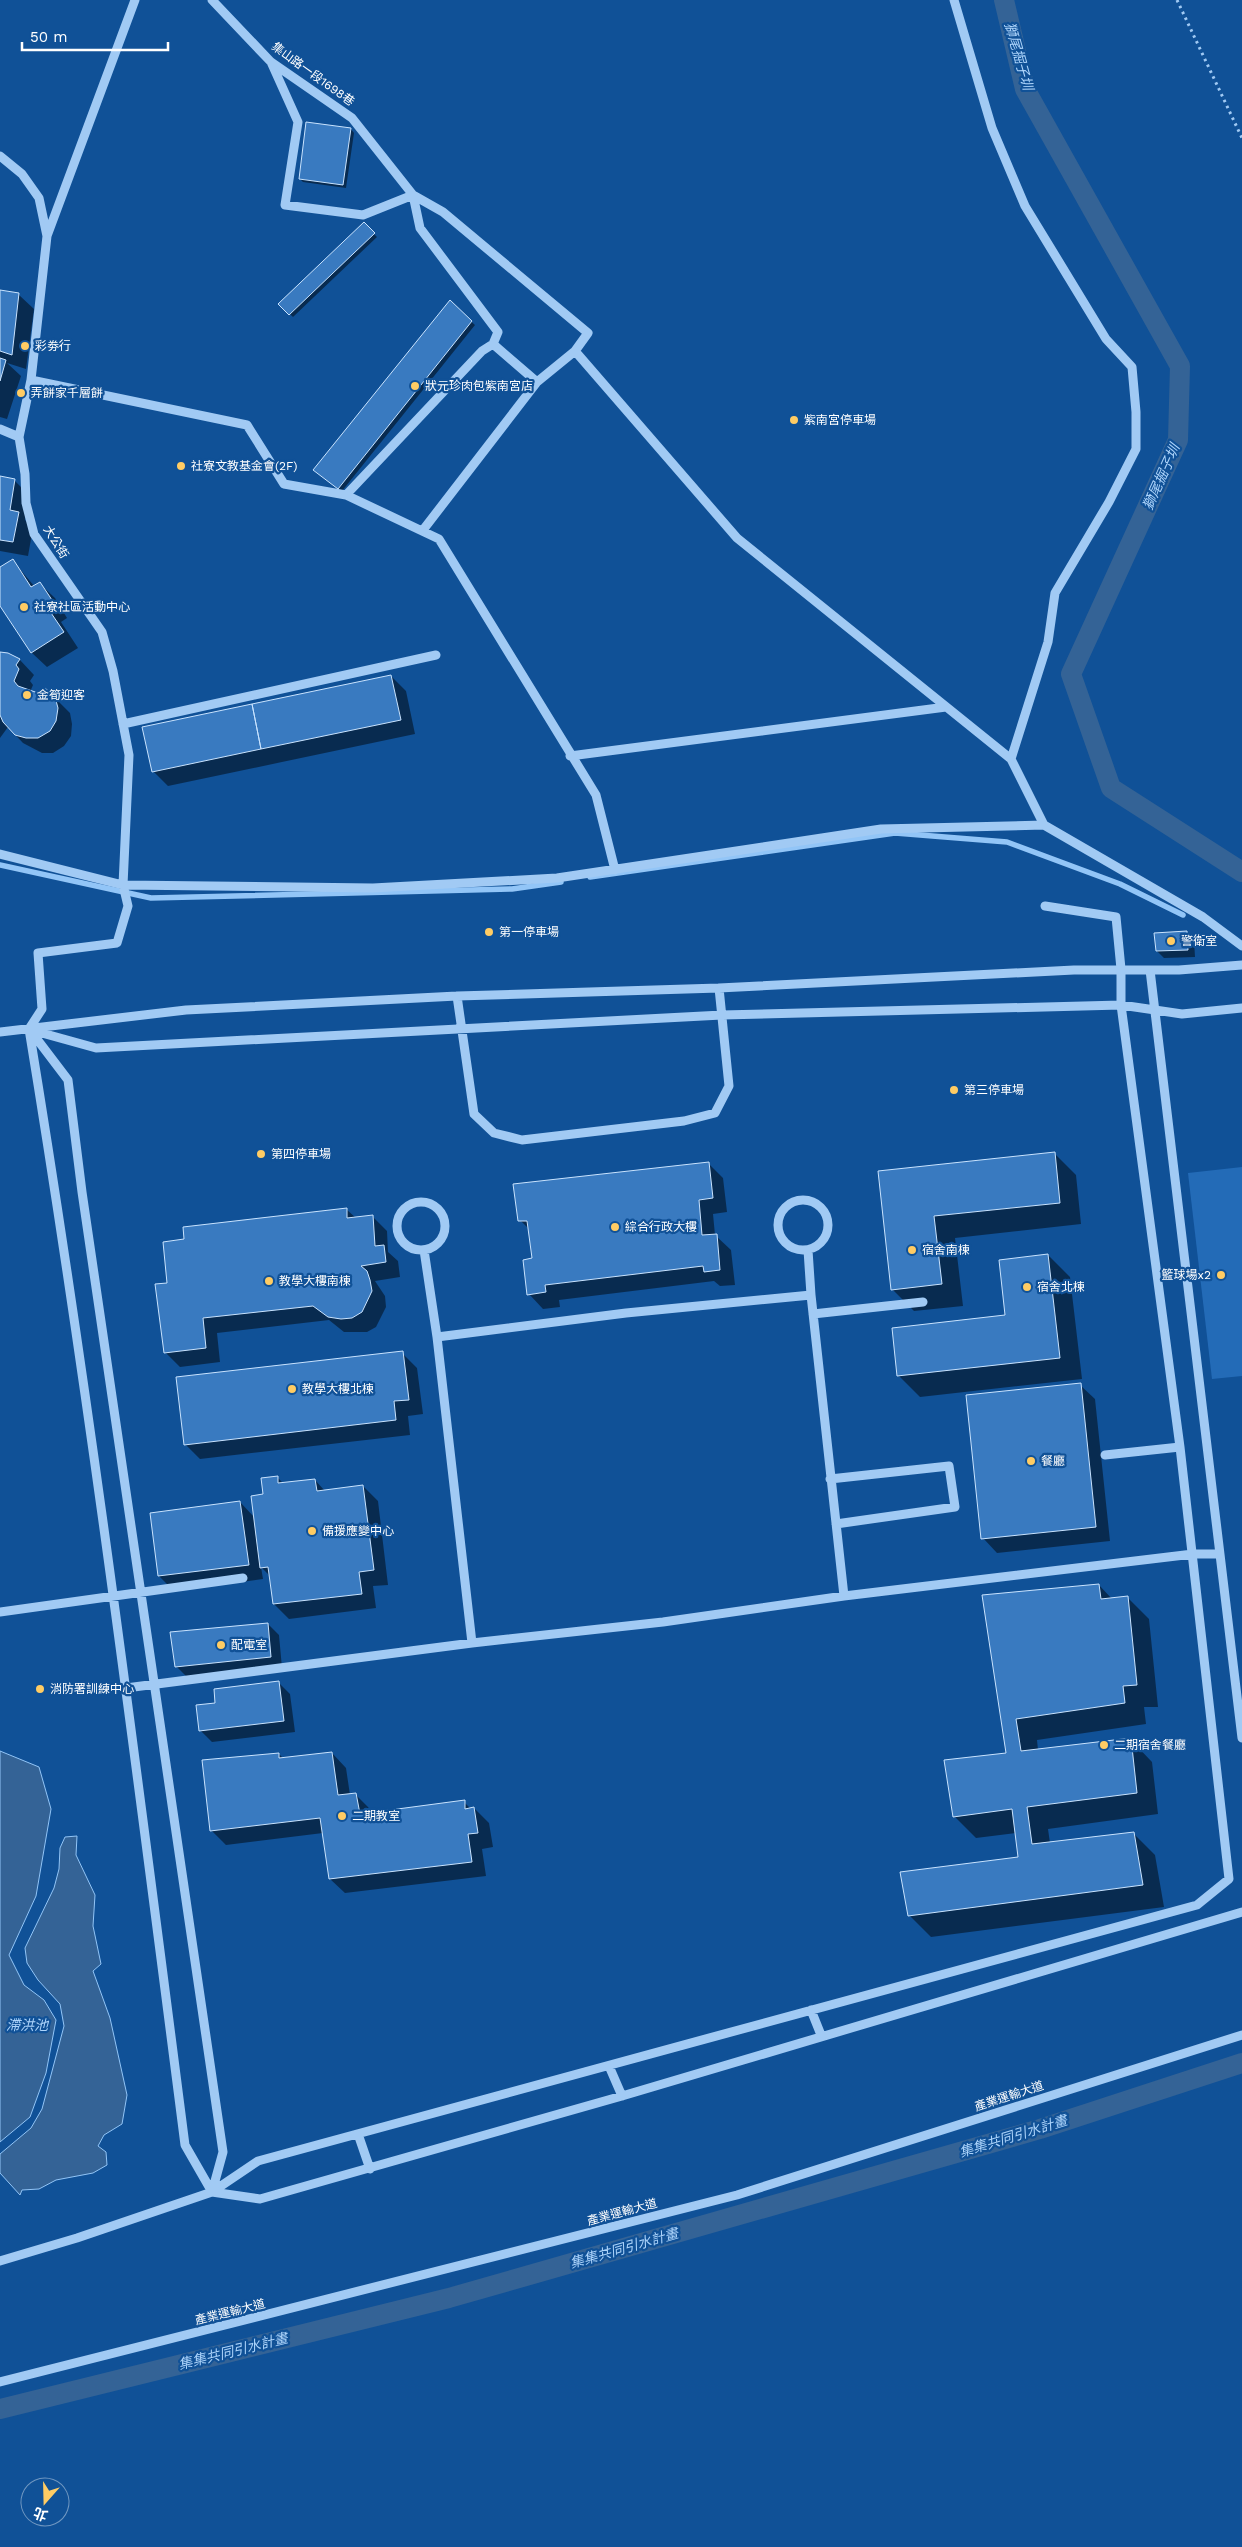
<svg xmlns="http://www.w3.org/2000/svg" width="1242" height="2547" viewBox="0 0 1242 2547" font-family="'Work Sans','Noto Sans TC',sans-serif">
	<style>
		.green { fill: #236bb7 }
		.water { fill: #346396; stroke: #92c5f7 }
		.shadow { fill: #0007 }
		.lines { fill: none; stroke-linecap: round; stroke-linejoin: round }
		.stream { stroke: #92c5f7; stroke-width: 5.5 }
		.canal { stroke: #346396; stroke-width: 20 }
		.building { fill: #397ac0; stroke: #c9e3fe }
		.path { stroke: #a1caf4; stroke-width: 3; stroke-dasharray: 2.5 4; stroke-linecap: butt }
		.minor { stroke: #a1caf4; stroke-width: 9 }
		.poi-dot { fill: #ffcc64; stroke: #105197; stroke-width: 2 }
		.labels { text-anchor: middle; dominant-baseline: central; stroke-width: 4.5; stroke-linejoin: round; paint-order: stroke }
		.street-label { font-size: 12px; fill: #fff; stroke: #105197 }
		.poi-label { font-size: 12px; fill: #fff; stroke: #105197; text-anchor: start }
		.water-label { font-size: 14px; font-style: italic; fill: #add4fb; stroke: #105197 }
	</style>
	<rect width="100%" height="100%" fill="#105197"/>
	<path class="green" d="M1242,1167v209l-30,3 -24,-206z"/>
	<path class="water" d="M0,1751l39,16 12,42 -15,87 -27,59 15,30 20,15 12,20 -10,53 -16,44 -30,25z
		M77,1836l-1,19 19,40 -2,31 8,38 -8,7 17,47 17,77 -5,29 -18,11 -6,11 8,6 1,13 -14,8 -37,7 -17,9 -17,1 -2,5 -20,-22v-19l31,-26 11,-19 22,-83 -4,-22 -22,-24 -11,-17 -2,-15 29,-60 5,-19 1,-21 5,-11z"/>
	<path class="shadow" d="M351,129l3,4 -8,55 -43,-6 -3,-3z
		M364,224l13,13 -84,80 -13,-13z
		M0,292l19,3 15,14 -8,60 -19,-6 14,13 -14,43 -7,-2z
		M450,302l25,23 -133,166 -24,-18z
		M0,478l15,3 14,14 -4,25 8,8 -5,28 -28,-5z
		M12,560l23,27 5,-3 15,14 12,20 -6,4 17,26 -31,19 -15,-14 -32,-49v-36z
		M0,654h8l12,6 14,15 -4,6 3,4 -3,7 25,6 15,15 2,11 -1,12 -7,10 -11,7h-11l-19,-10 -15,-16 -8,11z
		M391,676l15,15 9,43 -247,52 -15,-15z
		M1187,933l7,7 1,17 -31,1 -7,-7z
		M1054,1153l22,22 5,49 -126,14 8,68 -49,5 -22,-22 -12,-117z
		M708,1163l15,15 4,34 -14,2 2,21 16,15 4,35 -15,1 -6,-5 -155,19 1,7 -17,2 -14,-15 5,-35 -4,-29 -10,-10z
		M346,1209l10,9 16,-2 15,15 1,21 10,9 2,16 -25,4 10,15 1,11 -10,20 -9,5h-23l-15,-12 -112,13 3,29 -40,5 -15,-15 4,-68z
		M1048,1255l22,22 12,102 -162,18 -22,-22 108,-59z
		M402,1353l15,15 6,46 -15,2 2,19 -210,24 -15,-15z
		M1080,1385l15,14 15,142 -113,12 -14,-15z
		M277,1477l7,7 31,-4 10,11 38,-5 15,15 10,84 -15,1 3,22 -87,11 -15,-15 -3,-27 -10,-10 2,12 -89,12 -15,-15 81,-74 15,16 9,-22z
		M1099,1585l13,14 15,-2 22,22 9,88h-14l2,17 -109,16 1,10 93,-10 21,22 6,52 -110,15 2,14 83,-10 22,22 9,52 -233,30 -22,-22 110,-57 -3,-25 -40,5 -22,-22 53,-62 -23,-157z
		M268,1624l11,11 3,33 -95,9 -11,-11z
		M279,1683l11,11 5,38 -83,10 -12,-12 17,-26z
		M332,1753l14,15 4,27 5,-1 15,15 1,5 93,-12 7,7 3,-1 15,15 4,24 -11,2 4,27 -141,17 -15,-14 -7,-46 -97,12 -15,-15 68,-76 4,4z"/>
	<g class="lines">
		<path class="stream" d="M0,865l151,33 361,-9 49,-7
			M590,877l305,-44 112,9 113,42 63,31"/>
		<path class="canal" d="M1004,0l21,89 155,277 -2,74 -107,234 40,114 131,84
			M0,2409l449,-111 591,-169 202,-66"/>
	</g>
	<path class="building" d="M306,122l45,6 -8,57 -44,-6z
		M364,222l11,11 -86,82 -11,-11z
		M0,290l19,3 -7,62 -12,-4z
		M450,300l22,21 -134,168 -25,-19z
		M0,358l6,2 -6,21z
		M0,476l15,3 -5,31 9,2 -6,30 -13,-2z
		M13,559l18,28 9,-5 14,21 -7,4 17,25 -33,21 -31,-47v-39z
		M0,652l8,1 12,6 -4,6 3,4 -5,12 4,5 23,8 4,-6 10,9 3,11 -2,13 -6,10 -12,7h-12l-11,-3 -12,-13 -3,-7z
		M391,675l10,45 -140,29 -9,-45z
		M252,704l9,45 -109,23 -10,-45z
		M1187,931l1,19 -32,1 -2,-18z
		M1055,1152l5,51 -126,13 8,68 -51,6 -13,-119z
		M709,1162l4,36 -14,2 3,35 15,-1 3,36 -16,2 -1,-6 -158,19 1,7 -19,3 -4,-35 9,-2 -5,-37h-9l-5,-37z
		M347,1208v10l26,-3 2,31 9,-1 2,17 -25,4 6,5 3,9 2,11 -10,21 -10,6 -11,1 -13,-2 -15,-11 -110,12 3,30 -42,5 -9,-69 12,-1 -4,-41 21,-3 -1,-12z
		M1048,1254l12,104 -163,18 -5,-48 113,-13 -6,-55z
		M403,1351l6,49 -15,1 2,19 -212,25 -8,-68z
		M1081,1383l15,144 -115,12 -15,-144z
		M278,1476v7l37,-4 2,12 46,-6 11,85 -15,2 3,22 -89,10 -5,-37 -8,1 -9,-72 12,-2 -2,-16z
		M240,1501l9,64 -91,11 -8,-63z
		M1099,1584l2,15 27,-3 9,89 -14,1 2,17 -109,16 5,32 110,-13 6,55 -110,14 5,37 102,-12 9,53 -235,31 -8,-44 118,-15 -6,-48 -59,8 -9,-57 62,-7 -24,-158z
		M268,1623l3,34 -96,10 -5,-35z
		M279,1681l5,40 -85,10 -3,-26 19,-2 -1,-14z
		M332,1752l6,43 18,-2 4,21 105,-14v9l9,-2 4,26 -10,1 4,28 -143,17 -9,-61 -110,13 -8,-71 77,-7v5z"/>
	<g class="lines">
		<path class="path" d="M1177,0l65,138"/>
		<path class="minor" d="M212,0l59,62 81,56 61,77 30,17 145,121 -13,18 -38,31 -44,-38 5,-12 -78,-104 -7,-33
			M954,0l38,128 33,78 81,133 26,28 4,45v37l-27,53 -54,91 -7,49 -37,117 33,66 159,92 39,29
			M271,62l27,60 -13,83 78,10 50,-20
			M0,156l22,18 17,24 8,38 -16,144 -12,57 6,37 1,29 8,31 68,98 11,39 16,84 -6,130 5,21 -11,37 -79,10 4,56 -13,20c61,371 108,743 156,1116l27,47
			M47,236l88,-236
			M575,351l162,187 274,221
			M31,380l216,45 37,59 62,11 93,44 157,256 19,75
			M0,429l19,8
			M346,495l136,-144 11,-7
			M423,530l114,-148
			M123,724l313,-69
			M570,756l376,-49
			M0,854l123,31 250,3 184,-10 324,-49 163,-4
			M1150,970l92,768
			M457,996l17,118 20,19 28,7 162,-19 31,-8 14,-27 -10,-98
			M30,1030l38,50 14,112 141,960 -11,40
			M31,1030l65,18 626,-33 399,-10 61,9 60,-6
			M0,1032l186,-22 271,-14 262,-8 355,-18h105l63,-5
			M778 1225a25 25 0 1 1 50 0a25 25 0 1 1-50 0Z
			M397 1226a24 24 0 1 1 48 0a24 24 0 1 1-48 0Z
			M424,1250l13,87 35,306
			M808,1250l3,45 33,301
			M813,1314l110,-12
			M437,1337l189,-24 185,-18
			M1105,1455l75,-8
			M830,1479l119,-13 6,41 -119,17
			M0,1612l243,-34
			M126,1688l346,-45 191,-21 181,-26 349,-42h26
			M811,2010l10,25
			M609,2066l13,30
			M358,2134l12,35
			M212,2192l48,7 362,-103 620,-184
			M0,2261l77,-23 135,-46 46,-31 939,-256 32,-26 -49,-432 -59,-442v-36l-5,-52 -71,-11
			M0,2382l737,-187 505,-160"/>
	</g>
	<g class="poi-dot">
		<circle cx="25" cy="346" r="5"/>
		<circle cx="415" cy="386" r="5"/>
		<circle cx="21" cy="393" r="5"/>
		<circle cx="794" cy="420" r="5"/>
		<circle cx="181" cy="466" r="5"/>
		<circle cx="24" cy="607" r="5"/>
		<circle cx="27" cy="695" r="5"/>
		<circle cx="489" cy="932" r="5"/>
		<circle cx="1171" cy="941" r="5"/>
		<circle cx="954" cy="1090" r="5"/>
		<circle cx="261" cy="1154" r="5"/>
		<circle cx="615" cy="1227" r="5"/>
		<circle cx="912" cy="1250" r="5"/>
		<circle cx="1221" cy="1275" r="5"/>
		<circle cx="269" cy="1281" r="5"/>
		<circle cx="1027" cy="1287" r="5"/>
		<circle cx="292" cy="1389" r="5"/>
		<circle cx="1031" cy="1461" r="5"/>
		<circle cx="312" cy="1531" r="5"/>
		<circle cx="221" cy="1645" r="5"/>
		<circle cx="40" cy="1689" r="5"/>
		<circle cx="1104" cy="1745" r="5"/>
		<circle cx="342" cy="1816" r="5"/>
	</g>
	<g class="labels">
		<g class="street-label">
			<text transform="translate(313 74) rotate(36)">集山路一段1698巷</text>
			<text transform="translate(56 542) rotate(58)">大公街</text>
			<text transform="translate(1009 2096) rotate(-18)">產業運輸大道</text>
			<text transform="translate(622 2212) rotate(-15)">產業運輸大道</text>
			<text transform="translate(230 2312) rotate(-14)">產業運輸大道</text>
		</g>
		<g class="poi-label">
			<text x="35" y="346">彩劵行</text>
			<text x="425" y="386">狀元珍肉包紫南宮店</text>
			<text x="31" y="393">弄餅家千層餅</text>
			<text x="804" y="420">紫南宮停車場</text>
			<text x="191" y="466">社寮文教基金會(2F)</text>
			<text x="34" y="607">社寮社區活動中心</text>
			<text x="37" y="695">金筍迎客</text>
			<text x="499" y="932">第一停車場</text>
			<text x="1181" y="941">警衛室</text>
			<text x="964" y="1090">第三停車場</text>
			<text x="271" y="1154">第四停車場</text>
			<text x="625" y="1227">綜合行政大樓</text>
			<text x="922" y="1250">宿舍南棟</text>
			<text x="1211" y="1275" text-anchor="end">籃球場x2</text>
			<text x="279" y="1281">教學大樓南棟</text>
			<text x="1037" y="1287">宿舍北棟</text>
			<text x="302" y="1389">教學大樓北棟</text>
			<text x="1041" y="1461">餐廳</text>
			<text x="322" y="1531">備援應變中心</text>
			<text x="231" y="1645">配電室</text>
			<text x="50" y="1689">消防署訓練中心</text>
			<text x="1114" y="1745">二期宿舍餐廳</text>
			<text x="352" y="1816">二期教室</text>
		</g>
		<g class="water-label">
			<text transform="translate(1019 56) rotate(74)">獅尾掘子圳</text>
			<text transform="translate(1161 477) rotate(-66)">獅尾掘子圳</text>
			<text x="27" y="2025">滯洪池</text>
			<text transform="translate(1013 2136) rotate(-17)">集集共同引水計畫</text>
			<text transform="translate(624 2248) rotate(-16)">集集共同引水計畫</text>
			<text transform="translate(233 2351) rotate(-14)">集集共同引水計畫</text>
		</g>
	</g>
	<g transform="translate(45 2502) rotate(200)"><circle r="24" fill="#105197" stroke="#7097c1"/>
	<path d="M0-4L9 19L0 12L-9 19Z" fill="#ffcc64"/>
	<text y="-8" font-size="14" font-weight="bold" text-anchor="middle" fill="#ffffff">北</text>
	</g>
	<path d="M22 42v8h146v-8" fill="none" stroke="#ffffff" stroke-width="2.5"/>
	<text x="30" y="42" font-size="15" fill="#ffffff" stroke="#105197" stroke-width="4" paint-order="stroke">50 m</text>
</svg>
